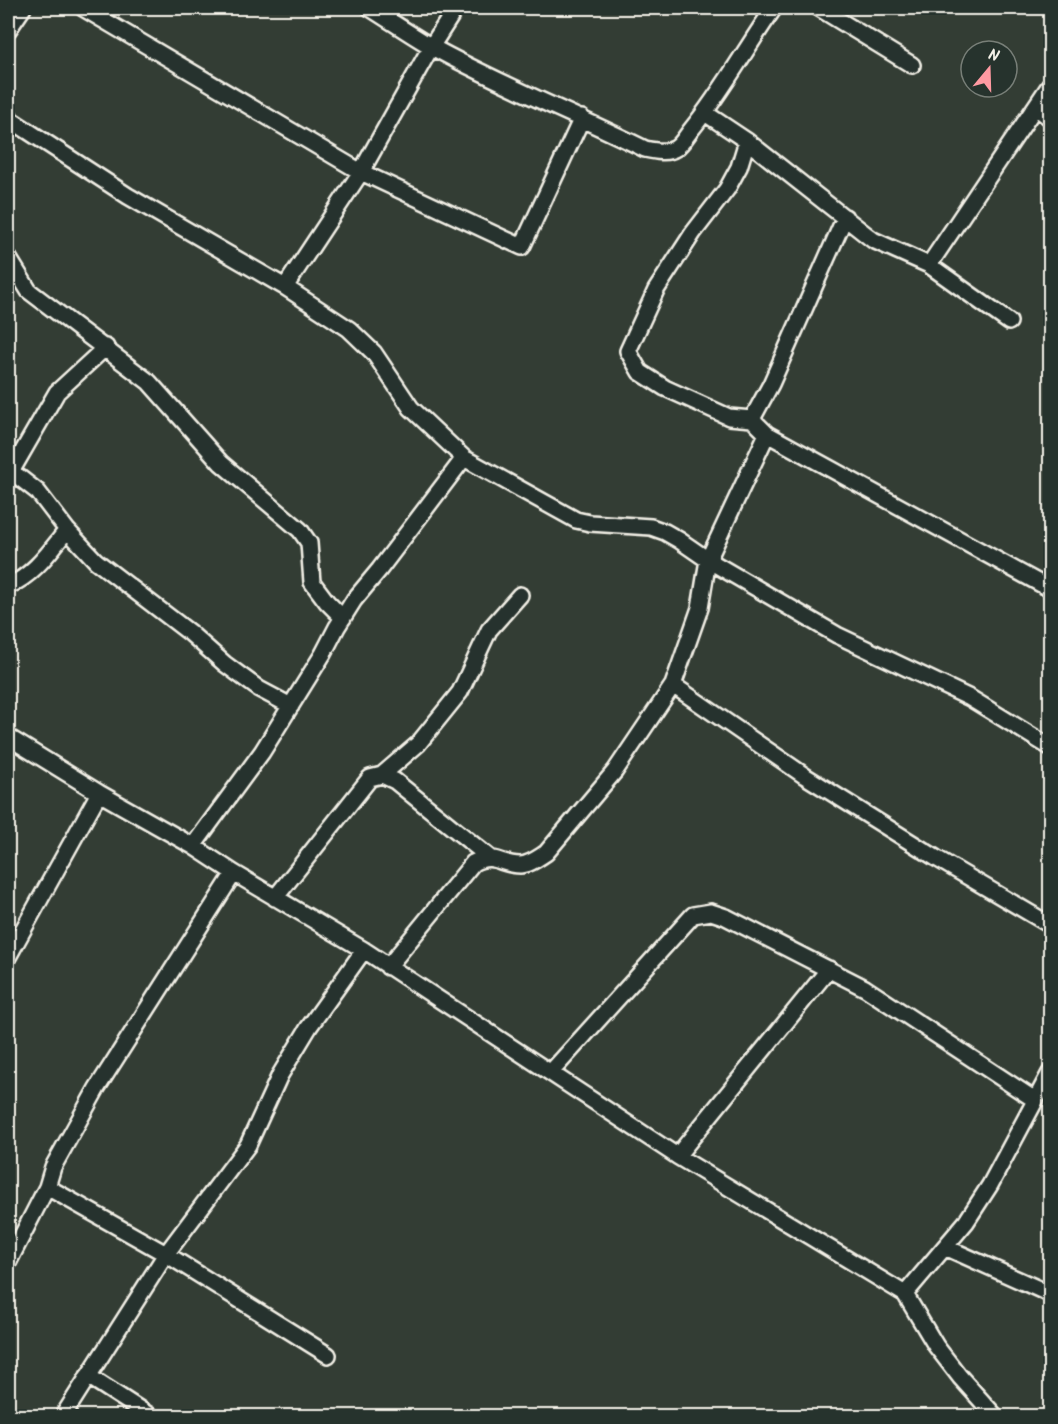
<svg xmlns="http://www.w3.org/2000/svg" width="1058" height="1424" viewBox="0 0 1058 1424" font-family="Kalam,sans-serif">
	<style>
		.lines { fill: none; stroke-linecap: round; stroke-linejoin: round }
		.minor-casing { stroke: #f4f1e8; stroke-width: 20 }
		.minor { stroke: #26332d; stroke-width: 15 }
	</style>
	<rect width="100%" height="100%" fill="#333d34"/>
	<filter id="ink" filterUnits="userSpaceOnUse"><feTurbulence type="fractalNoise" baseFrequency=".0167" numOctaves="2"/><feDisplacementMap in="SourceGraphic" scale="12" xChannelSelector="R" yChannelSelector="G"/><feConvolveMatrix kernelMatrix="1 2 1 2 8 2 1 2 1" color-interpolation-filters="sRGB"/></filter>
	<g filter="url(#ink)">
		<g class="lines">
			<g class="minor-casing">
				<path id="minor" d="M83,8l278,164 161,75 60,-129
					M370,8c21,13 41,27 62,39 69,38 142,67 213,102 9,2 22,5 31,-1 6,-4 11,-13 15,-18 31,-38 55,-82 83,-122
					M819,8l93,57
					M8,30l15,-22
					M1036,107l14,11
					M705,113l42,28 126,99 56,25 80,57
					M8,118l120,78 157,91 64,42 25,24 37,55 53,50 112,62 14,3 61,4 14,5 14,8 29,20 129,75 133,63 80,49
					M747,141l-8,26 -12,22 -34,44 -37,57 -28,61 12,21 25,16 64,29 23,2
					M845,217l-74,167 -19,35 15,15 283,155
					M8,257l21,34 120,91 72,81 79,67 9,13 3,39 15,20 16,16
					M929,265l121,-180
					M285,287l76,-115 70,-125 25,-39
					M11,471l27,21 29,38 29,31 94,72 35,31 34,25 32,17
					M8,477l49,-85 49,-45
					M8,586c25,-10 42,-35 59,-56
					M673,685l132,91 131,82 114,67
					M8,737l91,56 94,53 41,27 130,77 313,206 228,138 31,52 24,31 35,39
					M382,775l36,-31 42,-52 29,-62 31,-35
					M193,846l69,-94 61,-98 14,-27 17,-27 25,-30 85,-112
					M234,873l-137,215 -44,79 -6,20 119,67 162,101
					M275,898l95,-120 12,-3 13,6 95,77
					M8,957l91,-164
					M388,967l85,-104c21,-11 27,2 47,2 9,0 18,-7 26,-12l69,-82 58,-86 27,-77 8,-48 59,-126
					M551,1072l142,-157 18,-3 15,5 139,71 170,112
					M677,1156l152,-187
					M945,1247l105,47
					M8,1263l39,-76
					M905,1294l61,-72 24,-37 60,-112
					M88,1376l62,40
					M63,1416l103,-162 82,-109 32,-70 29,-48 55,-77"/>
			</g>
			<use href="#minor" class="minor"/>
		</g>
	</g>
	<rect width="1058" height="1424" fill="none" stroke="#26332d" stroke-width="30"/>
	<rect x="15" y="15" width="1028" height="1394" fill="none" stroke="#f4f1e8" stroke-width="2" filter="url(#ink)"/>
	<g transform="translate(989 69) rotate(19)"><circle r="28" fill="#26332d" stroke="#787f78" stroke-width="1.5"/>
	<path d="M0-4.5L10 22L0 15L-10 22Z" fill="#ff9aa2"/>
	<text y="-9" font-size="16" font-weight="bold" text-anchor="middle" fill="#f4f1e8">N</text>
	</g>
</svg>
